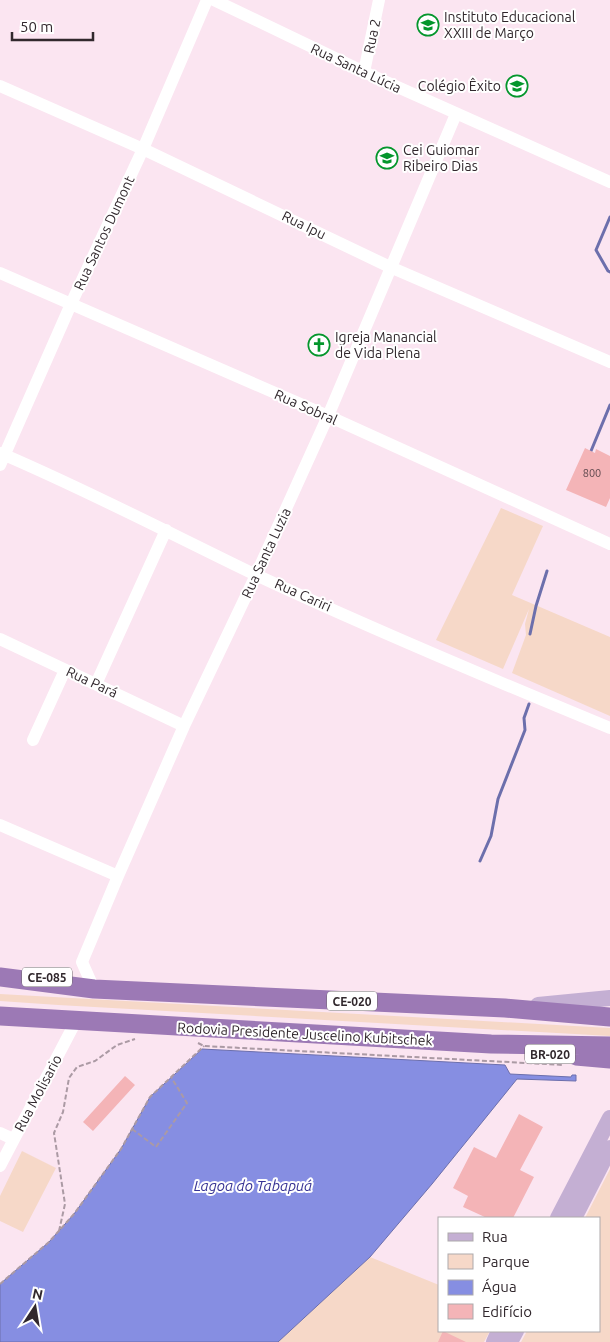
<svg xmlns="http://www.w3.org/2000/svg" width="610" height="1342" viewBox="0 0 610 1342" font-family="Ubuntu,sans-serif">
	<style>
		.green { fill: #f6d8c8 }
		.water { fill: #868ee2; stroke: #6c6fac }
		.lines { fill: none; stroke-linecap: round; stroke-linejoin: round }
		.stream { stroke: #6c6fac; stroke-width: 3 }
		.building { fill: #f4b4b7 }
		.path { stroke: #ab9aa4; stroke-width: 2; stroke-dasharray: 5 2.5; stroke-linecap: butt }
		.minor { stroke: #fff; stroke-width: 12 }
		.major { stroke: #c4afd3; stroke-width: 16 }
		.highway { stroke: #9c79b5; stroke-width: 19 }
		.labels { text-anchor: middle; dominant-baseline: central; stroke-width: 4; stroke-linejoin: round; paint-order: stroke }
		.number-label { font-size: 11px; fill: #624b50 }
		.shield { fill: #fff; stroke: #6f686c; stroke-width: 1 }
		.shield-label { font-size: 12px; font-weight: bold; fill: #31282d }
		.poi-label { font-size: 14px; fill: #31282d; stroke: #fff; text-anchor: start }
		.street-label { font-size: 14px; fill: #31282d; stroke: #fff }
		.water-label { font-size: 15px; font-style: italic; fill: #373394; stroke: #fff }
	</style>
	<rect width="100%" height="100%" fill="#fbe5f1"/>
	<path class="green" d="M501,508l42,18 -31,69 98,42v79l-98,-43 14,-38 -1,-11 4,-15 -26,60 -67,-29z
		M0,994l610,34v8l-552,-31 -58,-4z
		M22,1151l34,17 -33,64 -23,-11v-25z
		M610,1169v173h-89l6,-11h72v-113h-14z
		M370,1257l69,28v46h51l-6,11h-206z"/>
	<path class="water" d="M202,1049l303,16 5,9 61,3 1,-2h4v6l-59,-2 -85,105 -62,73 -92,85h-278v-58l49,-42 25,-28 47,-65 29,-52z"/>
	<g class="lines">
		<path class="stream" d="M610,217l-14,33 12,21 2,1
			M591,451l19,-46
			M530,634l6,-28 11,-35
			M480,861l11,-25 7,-37 27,-69 -1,-12 5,-14"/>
	</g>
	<path class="building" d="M585,448l10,5 1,-4 14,7v42l-4,9 -40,-17z
		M125,1076l10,9 -42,46 -10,-9z
		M519,1114l24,13 -23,43 14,7 -21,41h-26l-24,-11 5,-11 -15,-8 21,-41 22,11z
		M443,1331l23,11h-28z"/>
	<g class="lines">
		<path class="path" d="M198,1043l6,3 360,19
			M132,1129l24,18 31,-44 -16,-26
			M59,1231l6,-27 -11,-71 9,-21 6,-34 8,-11 18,-6 22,-16 18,-6
			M0,1284l49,-42 25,-28 47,-65 29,-52 54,-51"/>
		<path class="minor" d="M214,0l150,72 246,110
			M364,72l15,-72
			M0,86l143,63 247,118 220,95
			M0,273l328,143 282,128
			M0,453c87,37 171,81 256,122 116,54 235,104 354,153
			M0,465l71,-161 72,-155 64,-149
			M0,639l184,87
			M96,684l70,-154
			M33,740l32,-70
			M0,825l118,51
			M94,989l-12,-27 36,-86 66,-150 72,-151 72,-159 128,-302
			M0,1133l13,6
			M0,1166l76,-145"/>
		<path class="major" d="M538,1005l72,-7
			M558,1218l52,-100
			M574,1218l36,-70
			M494,1342l5,-11
			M510,1342l6,-11"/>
		<path class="highway" d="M0,977l94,12 411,19 105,9
			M0,1016l491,28 119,2
			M576,1056l34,3"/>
	</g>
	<defs>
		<g id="school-ring" transform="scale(1.125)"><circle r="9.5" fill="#fff" stroke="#04962c" stroke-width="1.5"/><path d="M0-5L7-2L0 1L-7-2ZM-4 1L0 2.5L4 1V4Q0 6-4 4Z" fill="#04962c"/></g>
		<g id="church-ring" transform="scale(1.125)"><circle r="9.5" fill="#fff" stroke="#04962c" stroke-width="1.5"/><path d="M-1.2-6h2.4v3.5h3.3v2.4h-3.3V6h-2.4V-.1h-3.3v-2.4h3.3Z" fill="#04962c"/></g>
	</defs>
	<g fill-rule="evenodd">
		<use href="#school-ring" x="428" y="25"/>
		<use href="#school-ring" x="517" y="86"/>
		<use href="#school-ring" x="387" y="158"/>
		<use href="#church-ring" x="319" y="345"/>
	</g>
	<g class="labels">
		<g class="number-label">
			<text x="592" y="473">800</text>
		</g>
		<g class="shield">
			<rect x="22" y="967.5" width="50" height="19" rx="4"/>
			<rect x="327" y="991.5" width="50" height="19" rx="4"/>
			<rect x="525" y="1044.5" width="50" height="19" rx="4"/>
		</g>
		<g class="shield-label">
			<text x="47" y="977">CE-085</text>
			<text x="352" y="1001">CE-020</text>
			<text x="550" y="1054">BR-020</text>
		</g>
		<g class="poi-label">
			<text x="444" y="17">Instituto Educacional<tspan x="444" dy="16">XXIII de Março</tspan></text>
			<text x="501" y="86" text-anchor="end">Colégio Êxito</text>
			<text x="403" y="150">Cei Guiomar<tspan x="403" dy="16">Ribeiro Dias</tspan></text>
			<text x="335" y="337">Igreja Manancial<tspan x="335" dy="16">de Vida Plena</tspan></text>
		</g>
		<g class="street-label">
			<text transform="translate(372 36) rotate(-78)">Rua 2</text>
			<text transform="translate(356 68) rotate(25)">Rua Santa Lúcia</text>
			<text transform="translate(304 225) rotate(26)">Rua Ipu</text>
			<text transform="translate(104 233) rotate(-65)">Rua Santos Dumont</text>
			<text transform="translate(306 407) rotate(24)">Rua Sobral</text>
			<text transform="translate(266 553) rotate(-65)">Rua Santa Luzia</text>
			<text transform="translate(303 595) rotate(24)">Rua Cariri</text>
			<text transform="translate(92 682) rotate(25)">Rua Pará</text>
			<text transform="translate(305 1034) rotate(3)">Rodovia Presidente Juscelino Kubitschek</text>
			<text transform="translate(38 1093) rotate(-62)">Rua Molisario</text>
		</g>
		<g class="water-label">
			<text x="253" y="1185">Lagoa do Tabapuá</text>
		</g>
	</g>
	<rect x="438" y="1217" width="162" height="115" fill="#ffffff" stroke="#ada9ab"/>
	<rect x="448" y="1233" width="25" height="8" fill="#c4afd3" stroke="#ada9ab"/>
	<text x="482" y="1242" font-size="15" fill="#31282d">Rua</text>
	<rect x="448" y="1254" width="25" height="15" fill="#f6d8c8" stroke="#ada9ab"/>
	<text x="482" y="1267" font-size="15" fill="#31282d">Parque</text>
	<rect x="448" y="1280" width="25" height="15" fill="#868ee2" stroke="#ada9ab"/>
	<text x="482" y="1292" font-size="15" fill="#31282d">Água</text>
	<rect x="448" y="1304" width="25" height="15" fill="#f4b4b7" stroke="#ada9ab"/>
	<text x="482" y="1317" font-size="15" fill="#31282d">Edifício</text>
	<g transform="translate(35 1307) rotate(12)" stroke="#ffffff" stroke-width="4" paint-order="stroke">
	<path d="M0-4L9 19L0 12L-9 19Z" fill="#31282d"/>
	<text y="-8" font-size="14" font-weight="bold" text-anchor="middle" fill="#31282d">N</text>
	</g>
	<path d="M12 32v8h81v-8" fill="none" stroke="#31282d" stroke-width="2.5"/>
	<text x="20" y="32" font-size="15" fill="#31282d" stroke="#ffffff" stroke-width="4" paint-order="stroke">50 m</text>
</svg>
